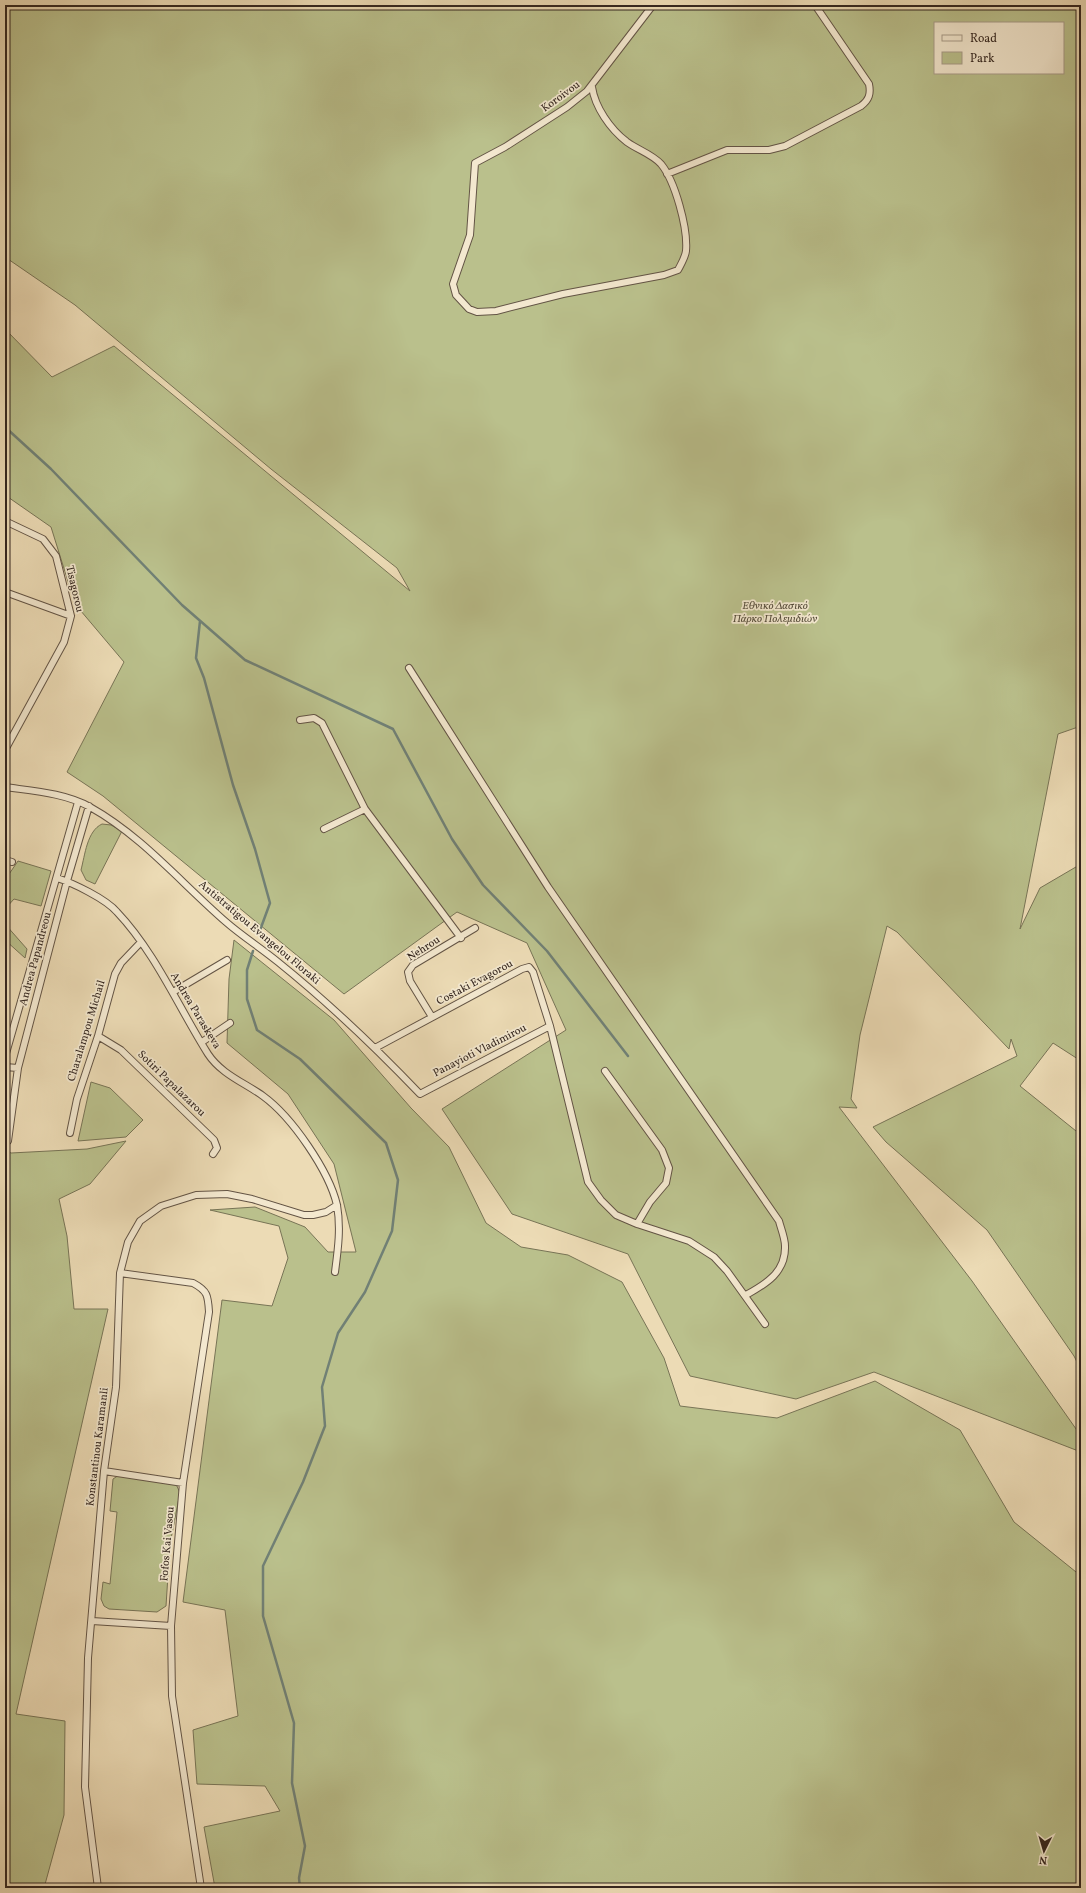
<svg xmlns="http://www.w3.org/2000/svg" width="1086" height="1893" viewBox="0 0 1086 1893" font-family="Vollkorn,serif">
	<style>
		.green { fill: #bac08c; stroke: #787456; fill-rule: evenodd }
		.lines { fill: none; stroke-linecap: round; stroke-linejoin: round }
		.stream { stroke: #718075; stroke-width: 2.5 }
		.minor-casing { stroke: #635445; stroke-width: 8 }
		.minor { stroke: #f3e8cf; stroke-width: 6 }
		.labels { text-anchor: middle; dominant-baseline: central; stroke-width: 3.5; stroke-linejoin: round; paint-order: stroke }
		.street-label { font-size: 11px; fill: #352720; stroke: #f3e8cf }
		.park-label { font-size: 11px; font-style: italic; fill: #564d3b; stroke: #f3e8cf }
	</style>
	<rect width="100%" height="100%" fill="#ecdbb5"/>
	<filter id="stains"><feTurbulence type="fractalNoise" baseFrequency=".005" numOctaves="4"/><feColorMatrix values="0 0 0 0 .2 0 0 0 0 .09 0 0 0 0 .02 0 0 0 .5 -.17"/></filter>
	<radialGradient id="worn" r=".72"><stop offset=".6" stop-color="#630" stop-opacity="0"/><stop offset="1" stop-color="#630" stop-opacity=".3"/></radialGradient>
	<path class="green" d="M5,5h1076v721l-23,8 -38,195 20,-41 41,-24v197l-28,-18 -33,43 61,49v235l-7,-14 -87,-126 -101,-88 -13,-15 144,-71 -6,-17 -2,10 -112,-117 -10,-6 -27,109 -9,64 6,9 -18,-1 133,174 109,155v16l-207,-80 -78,27 -106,-23 -62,-122 -116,-40 -70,-105 124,-79 -39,-87 -70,-31 -113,82 -241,-198 -36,-24 57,-110 -49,-58 -24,-77 -46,-32v-166l47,48 62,-31 296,245 -13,-23 -126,-99 -196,-164 -70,-48zM935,23h128v50h-128z
		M102,824l9,1 11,6 -27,53 -9,-4 -5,-10c4,-15 6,-39 21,-46z
		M18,861l33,10 -10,35 -27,-7 -9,10v-29z
		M5,924l22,25 -2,9 -20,-18z
		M234,940l100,80 77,88 38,39 37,76 35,24 47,8 54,27 42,76 16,48 97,12 98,-37 85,49 54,92 67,54v311l-866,1 -11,-61 76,-16 -15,-25 -68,-2 -4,-54 45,-14 -13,-106 -42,-8 39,-302 50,6 16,-48 -9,-32 -69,-16 45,-3 50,20 23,25h28l-22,-88 -46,-70 -61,-51 2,-64z
		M91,1082l19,6 33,32 -17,17 -48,4z
		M126,1141l-36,43 -31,15 8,37 7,73h34l-92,405 49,7 -1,94 -20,73h-39v-738l6,3 76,-4z
		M119,1475l57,9 4,9 -10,51 -4,62 -9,6 -48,-3 -5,-3 -3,-7 2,-17 7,2 7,-72 -7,-1 3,-32z"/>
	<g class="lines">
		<path class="stream" d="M5,427l46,42 131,136 63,55 148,69 59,110 31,46 64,66 81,105
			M200,621l-4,37 8,20 29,107 22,64 15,54 -11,30
			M253,951l-6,19v29l10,31 43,29 86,84 12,37 -6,51 -27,61 -27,41 -16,54 3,39 -22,56 -40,84v50l31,107 -2,60 13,63 -6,32 1,10"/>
		<g class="minor-casing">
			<path id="minor" d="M592,87c3,20 18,42 35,55 11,8 25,12 34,22 14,17 27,64 25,87 -1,7 -5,13 -8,19l-14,5 -101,19 -67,17 -19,1 -8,-3 -13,-14 -3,-11 17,-49 5,-72 30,-16 62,-40 20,-16 66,-86
				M667,174l60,-24h42l16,-4 76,-40c8,-6 10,-12 8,-22l-54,-79
				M5,521l38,18 13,17 15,60 -7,26 -59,108
				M5,592l66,24
				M409,668l139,219 231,334c2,8 6,17 6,25 1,26 -19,38 -39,49
				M300,720l14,-2 8,5 43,86 96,129
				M5,787c28,4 60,6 85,20 52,29 91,76 136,115 16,14 35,26 52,40 51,41 97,85 142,132l130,-68
				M324,829l41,-20
				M5,860l7,2
				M57,878c16,5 49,21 60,34 38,40 62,96 91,142 13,20 37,29 55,42 29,21 66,75 74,109 4,23 1,44 -2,67
				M173,992l54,-32
				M432,1017l-22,-36 -2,-9 5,-7 62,-37
				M98,1036l23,14 93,90 3,8 -4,6
				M202,1042l28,-19
				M375,1048l147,-79 7,-2 4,5 17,54 38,156 13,18 15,15 21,9 52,17 25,16 13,14 38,53
				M5,1057l73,-255
				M5,1067l13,1
				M605,1071l57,79 7,18 -3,15 -16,19 -13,22
				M70,1133l7,-34 21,-63 17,-62 6,-11 20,-21
				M5,1140l3,1 10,-73 49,-187 22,-75
				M120,1273l73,10c15,8 15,13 16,29l-26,171 -12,143 1,70 29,192
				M104,1471l79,12
				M92,1621l79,5
				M98,1888l-13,-101 3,-129 16,-187 12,-84 4,-114 8,-31 12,-21 21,-15 35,-11 31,-1 25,5 52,16h9l13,-3 11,-7"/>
		</g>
		<use href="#minor" class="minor"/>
	</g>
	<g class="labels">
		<g class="street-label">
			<text transform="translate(561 97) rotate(-36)">Koroivou</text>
			<text transform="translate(74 589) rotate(77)">Tisagorou</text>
			<text transform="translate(259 933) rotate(40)">Antistratigou Evangelou Floraki</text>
			<text transform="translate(424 949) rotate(-33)">Nehrou</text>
			<text transform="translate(36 959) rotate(-75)">Andrea Papandreou</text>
			<text transform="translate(475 983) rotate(-28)">Costaki Evagorou</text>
			<text transform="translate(195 1011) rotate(59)">Andrea Paraskeva</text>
			<text transform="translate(87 1031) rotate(-73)">Charalampou Michail</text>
			<text transform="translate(480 1051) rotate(-27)">Panayioti Vladimirou</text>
			<text transform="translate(171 1084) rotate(44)">Sotiri Papalazarou</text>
			<text transform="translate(98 1447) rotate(-83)">Konstantinou Karamanli</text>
			<text transform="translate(168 1544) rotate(-85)">Fofos Kai Vasou</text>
		</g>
		<g class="park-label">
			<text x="775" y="606">Εθνικό Δασικό<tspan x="775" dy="13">Πάρκο Πολεμιδιών</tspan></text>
		</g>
	</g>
	<rect width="1086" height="1893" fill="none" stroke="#ecdbb5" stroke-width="20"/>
	<rect x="6" y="6" width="1074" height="1881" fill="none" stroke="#352720" stroke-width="2"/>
	<rect x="10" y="10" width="1066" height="1873" fill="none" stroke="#352720"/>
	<rect x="934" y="22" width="130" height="52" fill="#f3e8cf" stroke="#a79b89"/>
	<rect x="942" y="35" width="20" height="6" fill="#f3e8cf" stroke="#a79b89"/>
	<text x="970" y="42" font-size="12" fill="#352720">Road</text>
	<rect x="942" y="52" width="20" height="12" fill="#bac08c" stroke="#a79b89"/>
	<text x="970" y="62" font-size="12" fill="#352720">Park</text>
	<g transform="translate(1044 1851) rotate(185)" stroke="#f3e8cf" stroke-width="3" paint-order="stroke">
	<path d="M0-3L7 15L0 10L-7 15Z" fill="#352720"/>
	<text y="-6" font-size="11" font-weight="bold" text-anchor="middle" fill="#352720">N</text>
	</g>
	<rect width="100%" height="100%" filter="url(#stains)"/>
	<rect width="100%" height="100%" fill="url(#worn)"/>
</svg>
